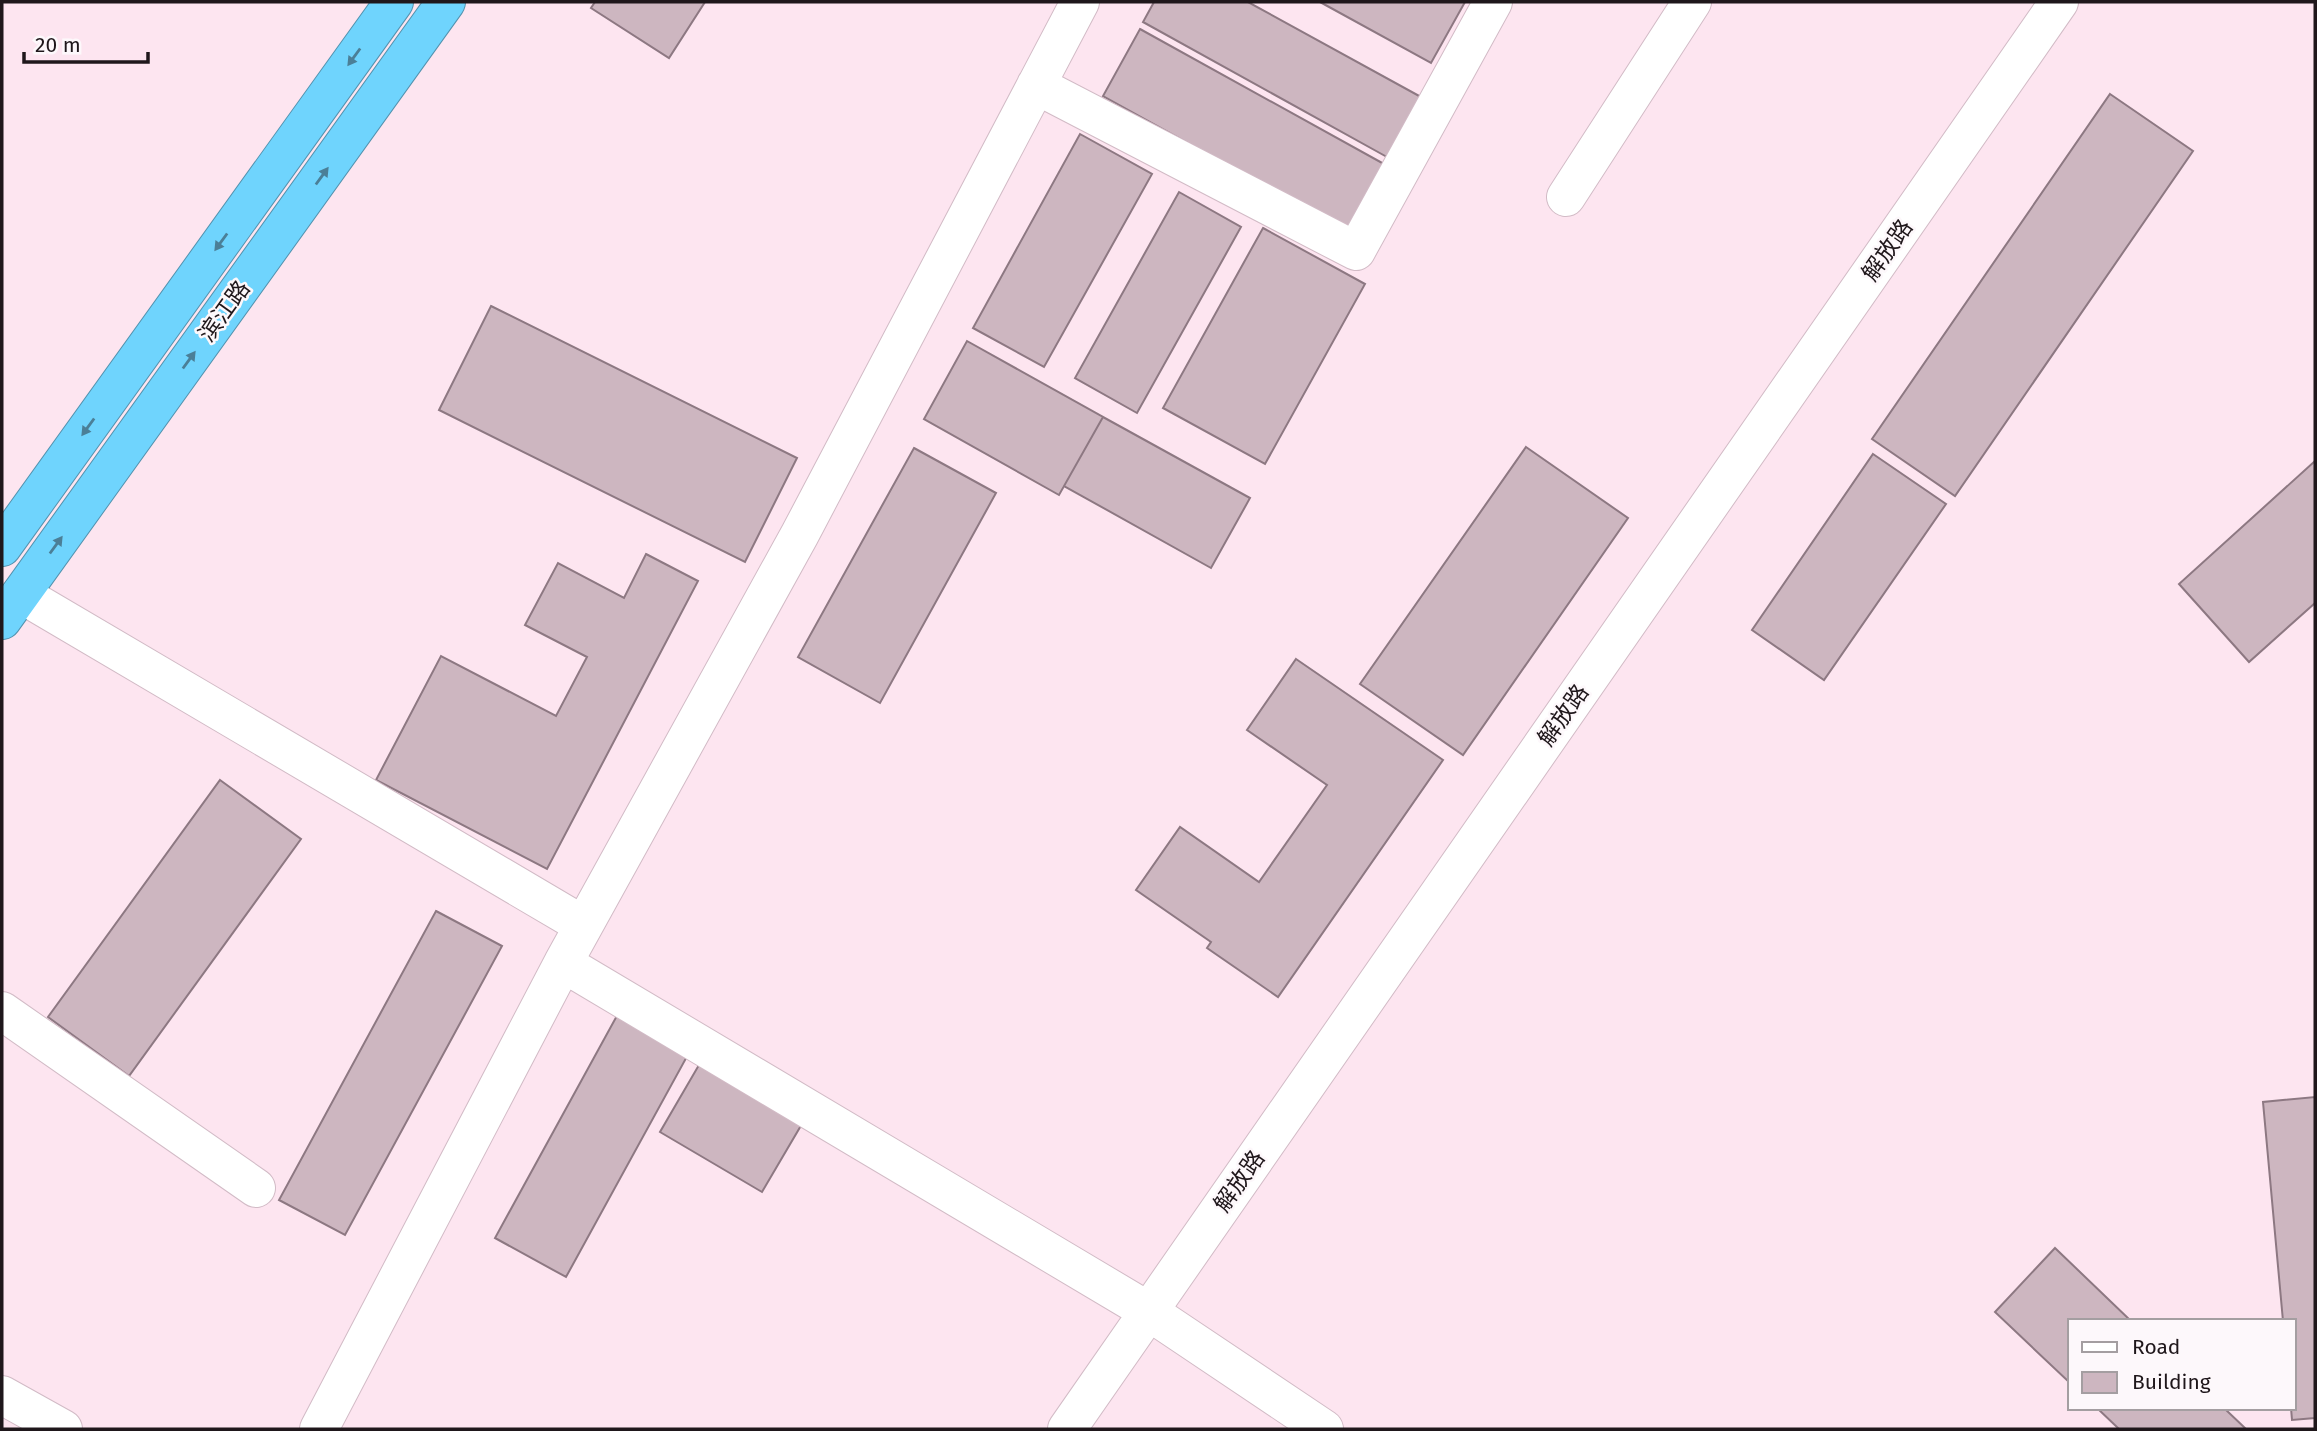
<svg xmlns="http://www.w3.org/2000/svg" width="2317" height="1431" viewBox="0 0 2317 1431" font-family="'Fira Sans','Noto Sans SC',sans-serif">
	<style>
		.building { fill: #cdb6c0; stroke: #8d7882; stroke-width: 2 }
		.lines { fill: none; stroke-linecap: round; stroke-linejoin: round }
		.minor-casing { stroke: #d2bbc6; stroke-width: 40 }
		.highway-casing { stroke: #5392ae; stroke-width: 40 }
		.minor { stroke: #fff; stroke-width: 38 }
		.highway { stroke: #6fd4fd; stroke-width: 38 }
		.oneway { fill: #4b7f97 }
		.labels { text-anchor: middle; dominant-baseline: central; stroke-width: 5; stroke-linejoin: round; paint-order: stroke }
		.street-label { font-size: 23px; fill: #1f171b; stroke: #fdf8fb }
	</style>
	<rect width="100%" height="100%" fill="#fde5f0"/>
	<path class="building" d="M595,2h110l-36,56 -78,-50z
		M1154,2h94l173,95 -34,60 -244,-135z
		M1320,2h145l-34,61z
		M1140,29l244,135 -37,67 -244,-135z
		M2110,94l83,57 -238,345 -83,-57z
		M1080,134l72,40 -108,193 -71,-39z
		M1179,192l62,35 -104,186 -62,-35z
		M1263,228l102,56 -100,180 -102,-56z
		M491,306l306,152 -52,104 -306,-152z
		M967,341l136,76 -44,78 -135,-76z
		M1103,417l147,81 -39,70 -147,-82z
		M1526,447l102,71 -165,237 -103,-71z
		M914,448l82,45 -116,210 -82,-46z
		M1873,454l73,50 -122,176 -72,-50z
		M2315,461v142l-66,59 -70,-78z
		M646,554l52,27 -151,288 -171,-89 65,-124 115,60 31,-59 -62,-32 33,-62 66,35z
		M1296,659l147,101 -165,237 -71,-49 4,-6 -75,-52 44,-63 79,55 68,-97 -80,-55z
		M220,780l81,59 -172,237 -81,-59z
		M436,911l66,35 -157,289 -66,-35z
		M619,1012l71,39 -124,226 -71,-39z
		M703,1058l103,59 -44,75 -102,-60z
		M2315,1097v321l-23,2 -1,-12h3v-87h-11l-20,-219z
		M2055,1248l76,73h-61v62l-75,-71z
		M2097,1408h127l22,21h-127z"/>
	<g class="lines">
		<g class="minor-casing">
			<path id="minor" d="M1036,85l320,166 137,-249
				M1566,197l126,-195
				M21,594l562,331
				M563,963l585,348 176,118
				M2,1011l254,177
				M2,1395l61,34
				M319,1429l244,-466 237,-429 280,-532
				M1067,1429l992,-1427"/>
		</g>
		<g class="highway-casing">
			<path id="highway" d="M2,547l392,-545
				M2,620l444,-618"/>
		</g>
		<use href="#minor" class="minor"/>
		<use href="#highway" class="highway"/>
	</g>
	<defs><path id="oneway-solid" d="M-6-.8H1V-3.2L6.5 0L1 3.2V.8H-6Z" transform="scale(1.75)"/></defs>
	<g class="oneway">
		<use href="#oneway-solid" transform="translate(354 57) rotate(126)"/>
		<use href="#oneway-solid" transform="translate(322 176) rotate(-54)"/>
		<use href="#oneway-solid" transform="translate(221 242) rotate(126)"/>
		<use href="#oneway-solid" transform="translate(189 360) rotate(-54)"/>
		<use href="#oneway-solid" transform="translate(88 427) rotate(126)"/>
		<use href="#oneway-solid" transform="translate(56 545) rotate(-54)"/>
	</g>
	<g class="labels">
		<g class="street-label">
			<text transform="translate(1887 250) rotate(-55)">解放路</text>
			<text transform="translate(224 311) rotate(-54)">滨江路</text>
			<text transform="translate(1563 715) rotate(-55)">解放路</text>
			<text transform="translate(1239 1181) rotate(-55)">解放路</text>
		</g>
	</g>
	<rect width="2317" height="1431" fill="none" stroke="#1f171b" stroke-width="7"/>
	<rect x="2068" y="1319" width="228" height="91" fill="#fdf8fb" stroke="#a49ea1" stroke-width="2"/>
	<rect x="2082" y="1342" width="35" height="10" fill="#ffffff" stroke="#a49ea1" stroke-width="2"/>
	<text x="2132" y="1354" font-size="21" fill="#1f171b">Road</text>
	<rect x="2082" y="1372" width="35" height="21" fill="#cdb6c0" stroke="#a49ea1" stroke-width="2"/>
	<text x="2132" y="1389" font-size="21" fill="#1f171b">Building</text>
	<path d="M24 52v10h124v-10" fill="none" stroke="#1f171b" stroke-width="3.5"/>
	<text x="35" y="52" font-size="21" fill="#1f171b" stroke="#fdf8fb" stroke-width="5" paint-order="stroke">20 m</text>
</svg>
